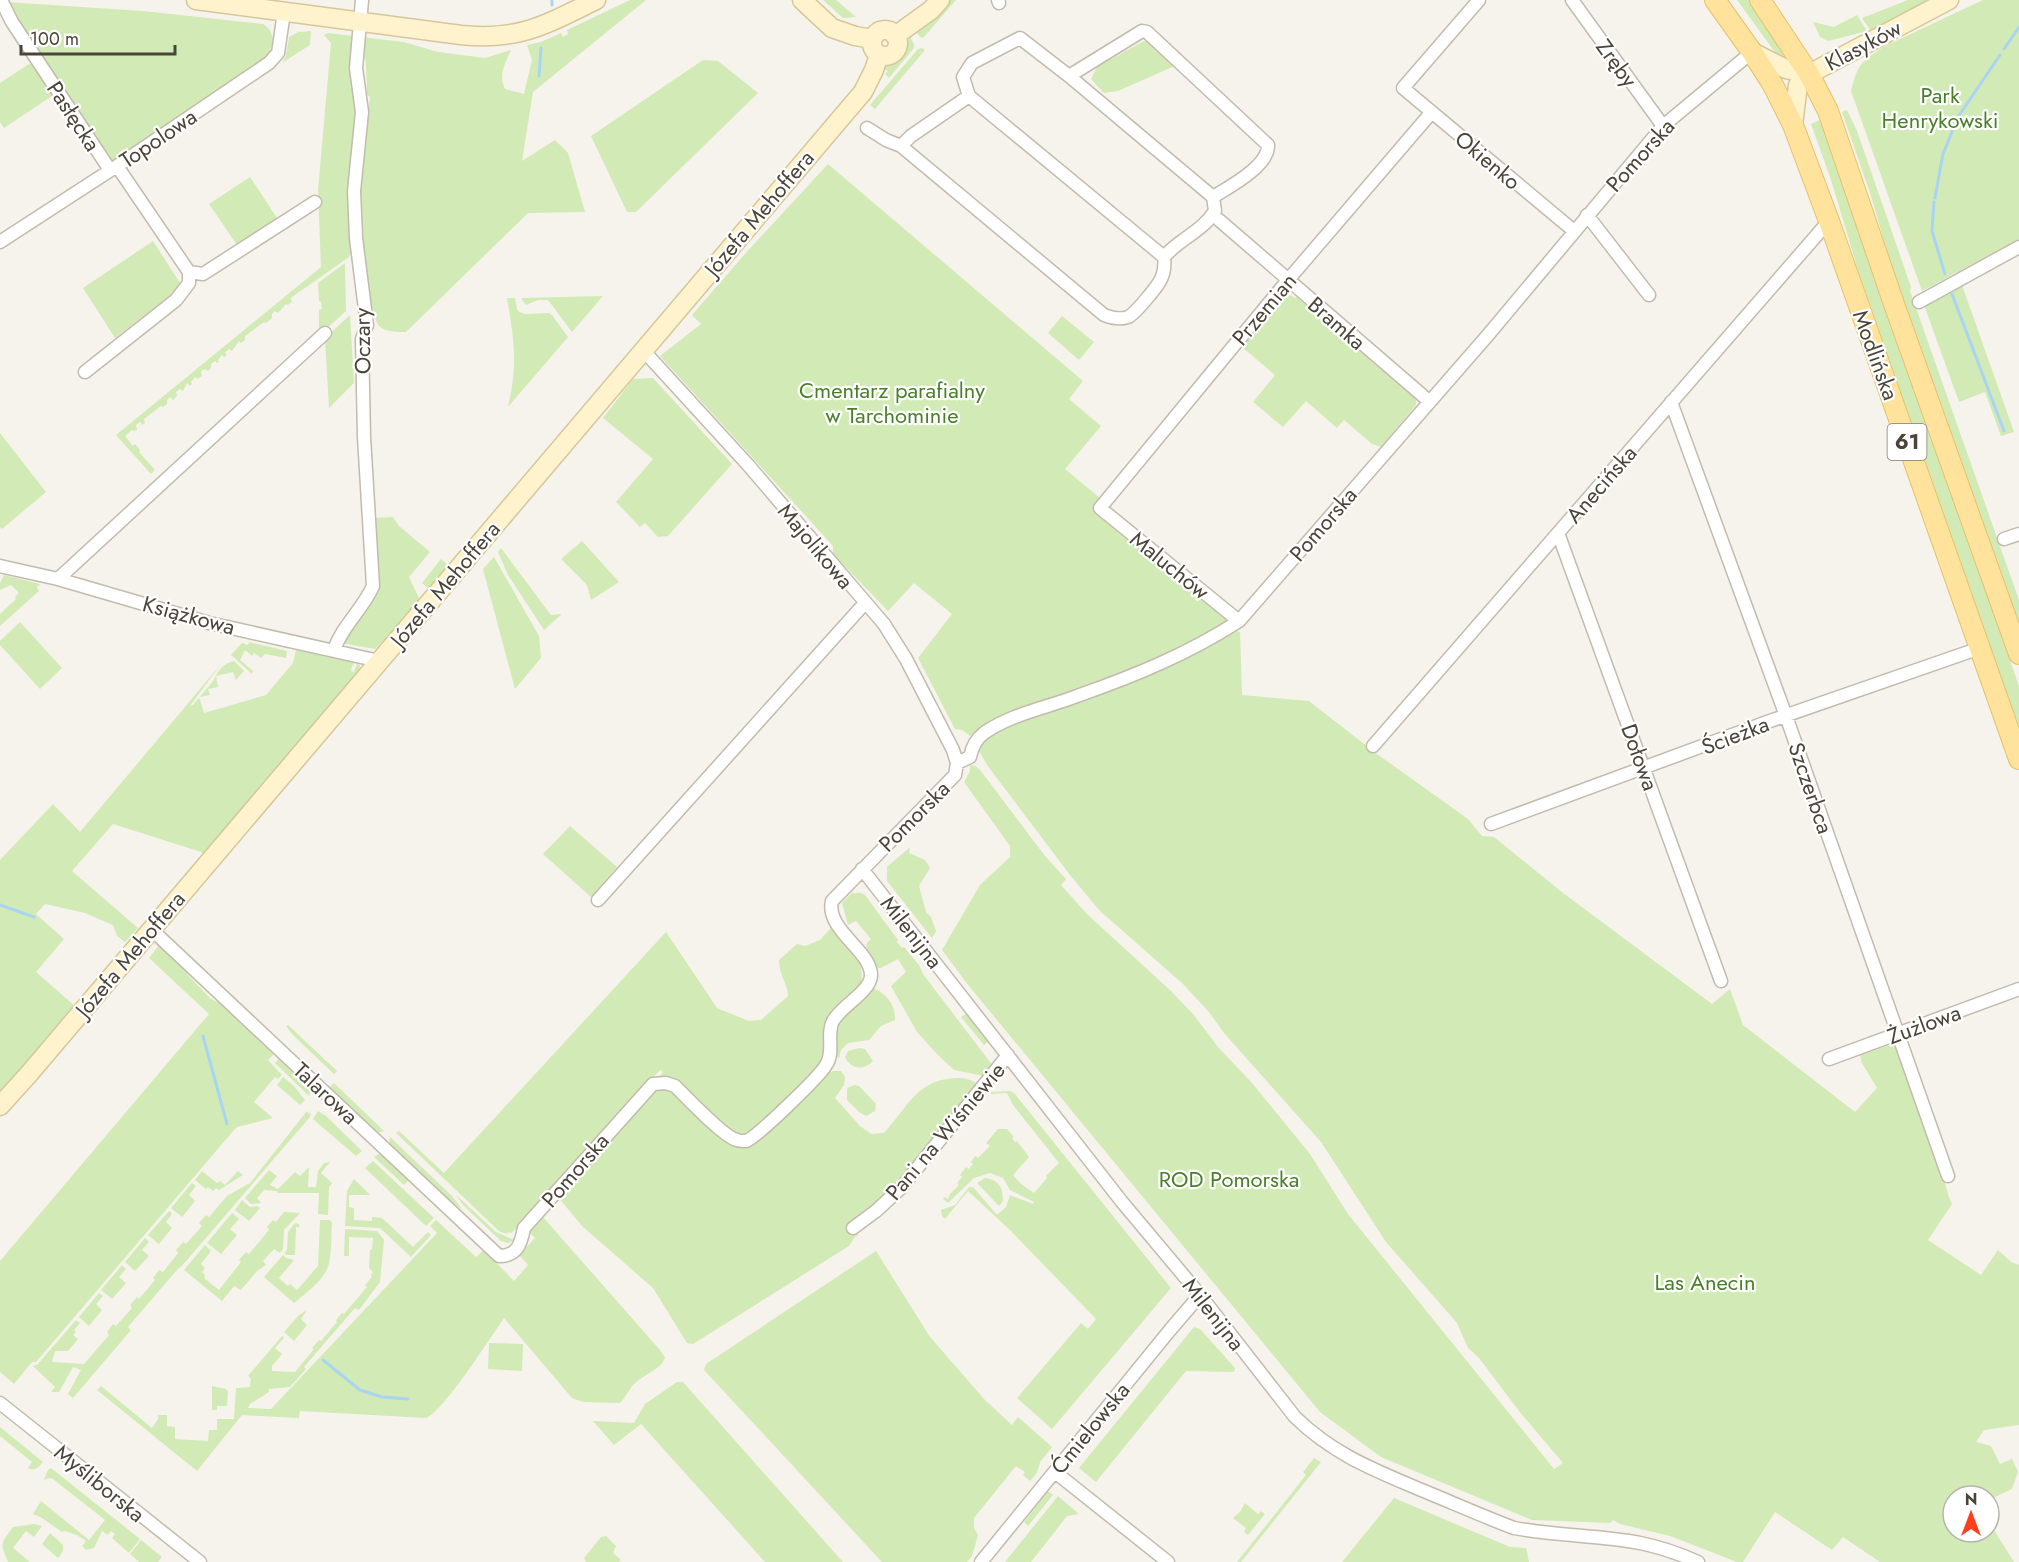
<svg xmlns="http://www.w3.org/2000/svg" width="2019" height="1562" viewBox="0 0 2019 1562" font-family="Jost,sans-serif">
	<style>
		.green { fill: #d2eab5 }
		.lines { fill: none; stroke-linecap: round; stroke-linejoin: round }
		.stream { stroke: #a9d4f2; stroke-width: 3 }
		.street-casing { stroke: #c2bbae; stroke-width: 15 }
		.secondary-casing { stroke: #d6c79b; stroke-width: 21 }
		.primary-casing { stroke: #e6c16a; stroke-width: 22 }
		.street { stroke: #fff; stroke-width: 12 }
		.secondary { stroke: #fff3cd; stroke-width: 18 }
		.primary { stroke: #ffe39c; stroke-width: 20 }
		.labels { text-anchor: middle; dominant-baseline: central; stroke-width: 4.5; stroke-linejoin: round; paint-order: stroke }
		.shield { fill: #fff; stroke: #817c74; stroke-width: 1.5 }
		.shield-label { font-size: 21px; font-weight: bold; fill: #4b4439 }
		.street-label { font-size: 22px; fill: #4b4439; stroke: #fff }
		.park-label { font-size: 22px; fill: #4a7f2a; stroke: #fff }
	</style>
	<rect width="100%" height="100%" fill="#f6f3ec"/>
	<path class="green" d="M630,0h16l-113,92 -11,69 33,-21 13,13 17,59 -57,1 -122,119c-9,0 -21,0 -27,-6 -5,-7 -7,-18 -9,-26 -18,-66 -8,-136 0,-203l-3,-3 -1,-29 -5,-28 43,5 34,10 47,6 26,-8c-6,14 -13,25 -6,39l19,5 8,-34 -5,-15 14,-3 20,-9 2,4 5,-3 -1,-4z
		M823,0h13l20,17 -13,1z
		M948,0h8l-33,38 -3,-1 -3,-4 11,-9z
		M1737,0h12l41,62 -10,-3z
		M1908,0h22l-60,30 -8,-12z
		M1983,0h36v239l-97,52 -71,-200c7,-27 9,-28 32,-44z
		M6,2l137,9 120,13c14,9 10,21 4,34l-152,104h-5z
		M1857,15l10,16 -39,10 -8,-4 -7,-15 21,5z
		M311,31l-1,14 -28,18 4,-7 3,-19 9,-5z
		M328,33l25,3 2,4 -4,20 -1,15 9,33 -6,140 -4,9 -54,38 -4,3 1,4 -4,3 -2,-1 -8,9 -3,-2 -3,3v4l-6,5 -2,-1 -19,14v4l-4,3 -2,-2 -7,10 -3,-2 -4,4 2,2 -3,2 -2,-2 -4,5 1,2 -2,1 -2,-2 -4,3v4l-3,3 -3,-2 -4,2 1,5 -5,3 -2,-2 -4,5 1,2 -2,2 -3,-3 -4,8 -3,-2 -4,3 1,4 -4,4 -3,-3 -3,3v4l-4,3 -2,-1 -17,13 1,4 -3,2 -2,-3 -4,3 1,5 -3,1 -2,-1 -7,6 8,10 2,-2 5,6 -1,2 16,18 -4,4 -35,-39 205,-168 -3,-77 13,-147 -7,-8z
		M910,37l4,7v4l-25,30 -4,-4 3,-3 -4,-2 5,-6 12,-8z
		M1146,40l31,25 -59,26 -14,2 -13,-14 6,-12z
		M922,48l3,2 -50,59 -5,-4 48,-56z
		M703,60l15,1 40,32 -122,119h-9l-36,-76z
		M29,64l6,1 20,29 -51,34 -4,-6v-39z
		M1847,110l10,21 54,156 -1,4 109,309v31l-124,-352 -24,-83 -29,-84z
		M1820,120l199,566v41l-160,-454 -28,-93 -20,-56z
		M828,164l255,217 -14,18 32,27 -36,43 35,29 -7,9 138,115 -76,40 -155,54 -30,20 -8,-6 -7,-1 -37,-71 34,-44 -38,-31 -26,28 -55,-57v-8l-173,-190 41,-32 -9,-9 52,-60z
		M250,177l27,41 -40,27 -28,-41z
		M153,241l29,45 -67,52 -32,-50z
		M345,263l1,48 -22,20 -2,-3h-3v-18l3,-1 -1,-7 -2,-1 -1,-18z
		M1962,285l52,147 -13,4 -16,-44 -26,10 -35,-97z
		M1288,294l7,4 2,-1 119,100v8l-35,42 -9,-3 -28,-24 -7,8 -31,-27 -23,26 -30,-25 22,-27 -33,-28z
		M603,296l-31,36 -24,-32h-10l-12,5 -4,-5v-2z
		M507,298h8l2,11 2,3 7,2 23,-1 3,2 16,22 -60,70c10,-42 6,-68 -1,-109z
		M350,315l4,68 -25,25 -4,-70z
		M1062,316l32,26 -15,18 -31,-27z
		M653,378l79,86 -64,72 -10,1 -13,-14 -5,4 -24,-25 37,-43 -50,-41 30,-39z
		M0,433l46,59 -44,37 -2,-2z
		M393,517l6,9 31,26 -21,25 9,19 3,4 -35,41 -2,-1 -9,9 -34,-6 38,-52 -3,-73z
		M582,541l37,41 -28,18 -4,-15 -26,-26z
		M501,548l50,67 11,-1 -18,16 -36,-55 -10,-23z
		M494,557l45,79 2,22 -26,31 -32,-120z
		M441,559l8,7 -19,24 -8,-7z
		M4,575l36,9 -3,3 2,4 -39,35v-12l16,-15 -1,-2 4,-4 -8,-8 -11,5v-7z
		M20,622l42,46 -22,21 -40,-44v-4z
		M1234,630l6,2 2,63 67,6 68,53 91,65 14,17 12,1 69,56 149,111 18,-15 13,36 112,87 22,-24 -15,-25 -2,-8 33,-11c18,40 33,82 48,124 4,12 5,24 11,36l-24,36 53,35 17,-25 13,12 8,3v160l-35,5 -8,12 15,4 9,18 12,-5 6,13 -6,17 -19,9 4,8 -8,5v-15h-36v36h36v-10l25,40h-134l-37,-25 -11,13 -57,-38 -32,50h-6l-67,-26 -50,-12 -7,-4 -3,3 -78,-3 -151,-63 -61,-45 -351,-426 -27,-36 38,-65 30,-28v-11l-46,-64 6,-11v-6l6,1 5,5 64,85 21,23 -5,6 27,30 83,76 22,23 25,33 34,36 58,71 38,60 206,255 9,-6 -44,-52 -40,-53 -11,-10 -11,-25 -7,-8 -64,-73 -65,-100 -97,-109 -15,-21 -26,-28 -83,-73 -30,-36 -83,-110 -8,-14 3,-10 32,-18z
		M249,642l38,9 -1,7 -21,-4 -4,4 -7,-5 -2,3 -7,-6 -5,10 13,11 -1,3 -21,-19 11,-12 6,2z
		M296,650l59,13 -3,3 -1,5 3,1 3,-8 3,1 -2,10 -152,181 -5,-4 -88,-28 -41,47 66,57 -13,14 -8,-6 -4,-11 -28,-12 -40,-9 -9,10 28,25 -28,33 40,35 -76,91v-238l53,-56 27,28 141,-168 -31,42 3,-1 21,-25c3,-9 10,-17 20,-19l10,10 -8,9 -3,-8 -17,4 2,11 -10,2 2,6 -11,2 5,16 62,-18 27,-32z
		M570,826l47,41 -26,30 -48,-43z
		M910,847l-1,6 16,7 5,8 -11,18 7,26 5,5 5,14 -4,7 -45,-57v-14z
		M852,893h9l4,2 33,45 -1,2 5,6 2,-1 15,18 4,9 70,92 -9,10 -30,-6 -17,-16 -20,-22 -26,-46 15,-14 -8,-13 -17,9h-5l-10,-15 1,-10 4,-4 -15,-18 -8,4 -6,-22z
		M832,927l29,39 1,16 -32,36 -5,41 -68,70 -12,6h-8l-10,-5 -45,-43 -27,-6 8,-9 -3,-2 -141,157 -8,6 -4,-1 1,2 -8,-2 -104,-99 3,-2 45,42 222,-241 51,76 32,13 12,-1 27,-24c0,-11 -9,-21 -9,-36l18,-16 8,2 15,-6z
		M160,944l11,10 16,20 23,24 19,11 46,44 -7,7 14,15 -4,4 -3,-2 -21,25 19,16 -36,9 -3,3 -198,232h-4l-18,22 -14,-12v-111l209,-247 -60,-56z
		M872,988c14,5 24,17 23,32l-14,6 -12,14 -21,3 -7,7 -2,8 -5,-3v-22l7,-14z
		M967,1013l21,29 -4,3 -23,-28z
		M288,1025l49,46 -3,3 -42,-40 -6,-8z
		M860,1048l5,1 8,12c-9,10 -23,8 -28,-4l3,-6z
		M280,1057l30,29 1,6 -2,4 -34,-33z
		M833,1071h8l4,6 -1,8 -9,13 25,28 11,8 13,-1c24,-26 32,-53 72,-55 8,0 16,1 21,6l-94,114 -34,24 9,13 -4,3 -5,8 -156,98 -6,-1 -34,-55 -71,-62 -24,-29 95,-109 15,-3 66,59 93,-71z
		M283,1077l11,9 11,14 -5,5 -23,-20z
		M334,1083l50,48 -8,2 -48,-44z
		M855,1085l4,1 17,18 -1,7 -9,5 -7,-4 -12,-12v-12z
		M1010,1091l4,2 157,195 -119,141 -35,-31 64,-75 7,6 8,-10 -86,-89 -42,-39 -23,28 -3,-3 -1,-6 14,-5 14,-18h4l24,28 9,-8 4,-12 23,9 1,-2 -24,-12 -7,-12 -13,-5 -16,5 -26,25 -5,-4 2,-2 3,2 2,-5 9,-9 -2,-2 5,-6 -2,-2 6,-8 3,2 4,-5 -2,-2 4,-6 3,2 12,-12 -4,-3 12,-14h9l7,8 -2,1 3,4 2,-1 12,16 -16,18 7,8 14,10 13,-15 -1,-2 13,-13 -46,-58 -6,-12 -19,1 3,-2z
		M307,1111l2,3 2,-2 -1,5 -129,150h-1l-4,4 -48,56 3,3 -58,68 -5,-4 13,-24 -8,-3 -14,25h-8l4,-5 -22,-21 4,-1 39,-45 4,3 -6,7 2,2 -3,3 5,4 -10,12h-13l-3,11 32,2 25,-29 -2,-3 6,-8 3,2 16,-18 -2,-3 7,-8 2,2 16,-19 -2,-2 6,-8 4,2 15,-19 -2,-3 7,-8 3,2 16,-18 -3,-3 7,-8 3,2 18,-21 23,-13z
		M318,1111l8,5 36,35 -6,5 -43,-37z
		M390,1137l62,59 10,13 -17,-11 -56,-53z
		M379,1154l4,1 26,25 -5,5 -30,-28z
		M373,1161l61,57 -8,8 -61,-58z
		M330,1162l-9,11 11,10 -3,4 -1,28 -10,-1 1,-21h-41l-1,-2 -13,-1 -7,8 4,5 -10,1 -6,-6 24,-28 8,6 -7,9 8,4 17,-17 5,4 9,-9 -1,20h8l2,-16 6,-8z
		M202,1171l15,12 3,-2 5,4 13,-14 5,4 -24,15 -3,-2 -3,3 -5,-4 -2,2 -11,-9z
		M985,1178c14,2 18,9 18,23l-4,5 -22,-23z
		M354,1179l16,16h-21v12l5,1v12l18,1v-4l10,1 31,29 15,-15 3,3 -20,22 -31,-29 -35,-2 2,-35z
		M192,1183l4,3 -7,9 6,6 -13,16 -11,-9z
		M455,1194l41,38 18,8 -6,3 -7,-2 -36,-34z
		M242,1200l8,7 7,-1 3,2 -11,13 -14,-11z
		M169,1211l3,3 -6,8 6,6 -13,16 -11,-9z
		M284,1212l16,1 -16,17 -1,19 -3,4 -6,-4 -11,12 3,4 -9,6 -16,19 -7,-4 -12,15 -38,-31 21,-25 6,6 -10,13 4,4 -3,4 3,3 -1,3 15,12 22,-28 -2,-2 7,-8 3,2 20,-24 -2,-3 6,-7 3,2z
		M232,1213l7,6 -9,10 7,6 -16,19 -14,-11z
		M542,1216l118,134 5,8c-5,12 -20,16 -30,25 -6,6 -9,14 -15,20l-37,-1 -11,-4 -68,-80c-14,20 -60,93 -78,100l-126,-7 -1,7 -57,-3 -45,56 -100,-81 4,-4 51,42 6,-9v-4h9v11l8,1v12l33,2 1,-11h8v-11h17l2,-31 14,-1 1,-8 -3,-3 34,-40 2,2 -9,10 7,6 -10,12v5l23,1 19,-23 -2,-1 7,-8 2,1 16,-19 -1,-2 6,-7 2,1 23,-27 -2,-2 7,-8 -1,-2 2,-3 -4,-4 1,-18 2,-1 1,-11 -24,-1v19h-5l1,-27 32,2 7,9 -4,42 -21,28 -4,-2 -51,59 2,2 -16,18 -21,2v3l-19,12 -2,4 23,1 166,-176 -7,-7 6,-6 40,37 8,-7 30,31 14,-16 -9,-10 16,-17 -7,-7z
		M320,1220h10l2,3c-1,13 0,27 -3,40 -3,16 -23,30 -35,40l-30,-26 19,-22 3,3 8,2 -15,18 9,8 2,-2 7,6 21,-24z
		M295,1223l4,1v3h-3l-1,28h-8l-3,-2 3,-3 1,-18z
		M145,1238l4,4 -7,8 7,6 -14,15 -10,-9z
		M876,1251l54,86 55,63 27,25 6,-8 34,30 -12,15 -3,11 -7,8 -7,-6 2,-3 -9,-6 -42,52v10l4,7 -6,21 -5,6h-85l-178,-192 2,-6z
		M122,1265l4,4 -7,8 7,6 -14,16 -11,-9z
		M99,1293l4,3 -7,8 6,6 -13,16 -10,-9z
		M307,1310l-6,9 6,6 -13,16 -10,-9 15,-17z
		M1194,1327l6,2 35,39 -1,4 -48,-1 -90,111 -17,-14z
		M489,1343l34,1 -1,27 -34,-2z
		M677,1382h6l160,180h-78l-124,-138 -27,21 -21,-24 41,2 11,-19z
		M212,1386l14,3 2,3 -1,14h-10v4h-5z
		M0,1427l43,35c-4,5 -8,10 -15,6l4,-6 -32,-26z
		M1314,1458l7,4 -80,100h-4l69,-87 -3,-3z
		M51,1468l89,71 -11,14 -17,-15 3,-4 -4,-3 -3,4 -6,-4 -8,17 -8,2 -4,-4 4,-5 -9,-6 -12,-4 -3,1 -20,-14 -9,-4 8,-13 48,39 16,-20 -52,-41 -5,-1 -4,2 4,-10z
		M1048,1491l5,4 -25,31 -4,-4z
		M1058,1496l21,18 -12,2 -36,46h-26z
		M1394,1498l116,49 16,1 3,14h-187z
		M1245,1503l13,11 3,-3 4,3 -17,21 -4,-3 2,-4 -13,-10 7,-6z
		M34,1524l8,2 -8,11 -8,-6 -13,17 17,14h-22c-8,-20 -8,-17 5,-35z
		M50,1533l13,12v6l-5,7 -16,-14z
		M606,1536l10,10 -3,7 8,7 -2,2h-33l-2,-4 17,-21z
		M141,1540l21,17 -4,5h-19l-9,-8z"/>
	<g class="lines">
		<path class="stream" d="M552,0v5
			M2004,49l15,-22
			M539,76l2,-28
			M1935,198l8,-44 15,-37 42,-62
			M1934,202l-2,29 13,43
			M1952,294l52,137
			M0,905l34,12
			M203,1036l24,88
			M323,1360l37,30 22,7 26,2"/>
		<g class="street-casing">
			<path id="street" d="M1,0l11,22 98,148
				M998,0l1,3
				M1479,0l-76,88 171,143
				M1572,0l91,126
				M1069,76l73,-45 5,1 121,113c1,21 -39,42 -55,52
				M969,96l195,161
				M867,128l19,12 15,6 203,169c8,3 16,5 24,2 7,-3 28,-29 32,-36 4,-7 5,-16 4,-24 15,-18 38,-25 51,-46l-2,-14 -144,-121 -49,-38 -48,25 -9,14 6,19 -58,40 -10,10
				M117,166l72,106 14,2 112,-72
				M1587,215l62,80
				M1219,220l210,181
				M0,242l117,-76 152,-103 9,-10 6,-41
				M1919,302l100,-55
				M85,372l91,-72 13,-17v-11
				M1671,402l115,314 162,460
				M1558,533l163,448
				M2004,539l15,-5
				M0,566l58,13 151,44 170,38
				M58,579l267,-246
				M1239,621l-139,-113 188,-228 143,-167
				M334,650c8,-24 29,-41 39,-64l-9,-149 -2,-98 5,-14 -11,-87 -2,-47 8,-79 -6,-44 6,-68
				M1373,746l456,-525
				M957,763l13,-6c2,-10 6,-18 14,-24 27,-19 62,-25 93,-37 57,-20 111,-42 162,-75l249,-286 175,-209 89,-74
				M1491,824l279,-103 210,-73
				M862,869l260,333 78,93 95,122c38,37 77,52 124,72 32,13 63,27 95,39 42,8 85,7 126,15 20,4 40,11 58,19
				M598,900l267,-297
				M151,929l348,327c19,0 22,-13 25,-28l129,-144 13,-1 9,3c11,11 50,52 62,54 1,1 9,1 9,1 10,-3 74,-65 80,-76 9,-12 0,-31 7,-44 8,-15 37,-29 38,-45 1,-25 -46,-46 -39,-75l123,-126 2,-12 -4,-13 -47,-91 -22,-35 -135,-158 -106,-116
				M1829,1059l190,-70
				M853,1228l23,-17 26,-24 106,-132
				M0,1403l200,159
				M1055,1472l113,90
				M981,1562l189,-232 30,-35"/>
		</g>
		<g class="secondary-casing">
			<path id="secondary" d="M196,0l265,35c58,6 84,-10 135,-35
				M802,0l30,28 23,8 18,3
				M872 43a13 13 0 1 1 26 0a13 13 0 1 1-26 0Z
				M895,36l36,-26 9,-10
				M1752,52l34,17 23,5
				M1793,125l5,-40 11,-11 140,-74
				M0,1106l28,-31 835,-983 11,-22 5,-15"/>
		</g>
		<g class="primary-casing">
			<path id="primary" d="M1715,0l37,52 21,33 20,40 36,96 190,538
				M1760,0l49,74 19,37 66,193 125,350"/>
		</g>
		<use href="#street" class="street"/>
		<use href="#secondary" class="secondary"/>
		<use href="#primary" class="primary"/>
	</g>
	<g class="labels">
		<rect class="shield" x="1887.5" y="424" width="39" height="36" rx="4.5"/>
		<g class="shield-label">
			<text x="1907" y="442">61</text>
		</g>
		<g class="street-label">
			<text transform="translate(1863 45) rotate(-28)">Klasyków</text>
			<text transform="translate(1617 63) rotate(54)">Zręby</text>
			<text transform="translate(74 116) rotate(57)">Pasłęcka</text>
			<text transform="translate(158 138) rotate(-34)">Topolowa</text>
			<text transform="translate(1640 155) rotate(-48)">Pomorska</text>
			<text transform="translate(1488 160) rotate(40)">Okienko</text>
			<text transform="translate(759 213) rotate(-50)">Józefa Mehoffera</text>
			<text transform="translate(1264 309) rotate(-50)">Przemian</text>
			<text transform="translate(1337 323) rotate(41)">Bramka</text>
			<text transform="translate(362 341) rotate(-91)">Oczary</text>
			<text transform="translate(1876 355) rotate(70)">Modlińska</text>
			<text transform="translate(1601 484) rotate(-49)">Anecińska</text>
			<text transform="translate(1323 524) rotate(-49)">Pomorska</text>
			<text transform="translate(816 546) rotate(50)">Majolikowa</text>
			<text transform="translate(1170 565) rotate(39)">Maluchów</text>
			<text transform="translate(445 584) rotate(-50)">Józefa Mehoffera</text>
			<text transform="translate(189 615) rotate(15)">Książkowa</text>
			<text transform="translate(1735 735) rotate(-21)">Ścieżka</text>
			<text transform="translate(1640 757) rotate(70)">Dołowa</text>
			<text transform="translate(1811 788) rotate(71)">Szczerbca</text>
			<text transform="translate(914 816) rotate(-45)">Pomorska</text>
			<text transform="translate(912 932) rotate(52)">Milenijna</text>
			<text transform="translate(130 954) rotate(-50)">Józefa Mehoffera</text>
			<text transform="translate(1924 1024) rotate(-20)">Żużlowa</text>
			<text transform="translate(326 1093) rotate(43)">Talarowa</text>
			<text transform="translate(945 1131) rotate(-50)">Pani na Wiśniewie</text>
			<text transform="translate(575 1170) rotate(-49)">Pomorska</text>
			<text transform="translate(1214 1314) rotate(52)">Milenijna</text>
			<text transform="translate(1090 1428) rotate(-51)">Ćmielowska</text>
			<text transform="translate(100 1483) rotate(39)">Myśliborska</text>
		</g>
		<g class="park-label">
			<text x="1940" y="95">Park<tspan x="1940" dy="25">Henrykowski</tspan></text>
			<text x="892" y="390">Cmentarz parafialny<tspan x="892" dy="25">w Tarchominie</tspan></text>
			<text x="1229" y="1179">ROD Pomorska</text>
			<text x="1705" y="1282">Las Anecin</text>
		</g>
	</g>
	<g transform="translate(1971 1514)"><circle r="28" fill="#ffffff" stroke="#b7b4b0" stroke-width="1.5"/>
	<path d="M0-4.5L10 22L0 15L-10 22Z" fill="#fc3f1d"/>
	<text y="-9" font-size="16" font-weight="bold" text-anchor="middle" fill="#4b4439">N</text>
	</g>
	<path d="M21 45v9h154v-9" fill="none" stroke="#4b4439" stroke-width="3"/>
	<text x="30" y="45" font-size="18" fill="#4b4439" stroke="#ffffff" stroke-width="4.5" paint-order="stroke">100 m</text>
</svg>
